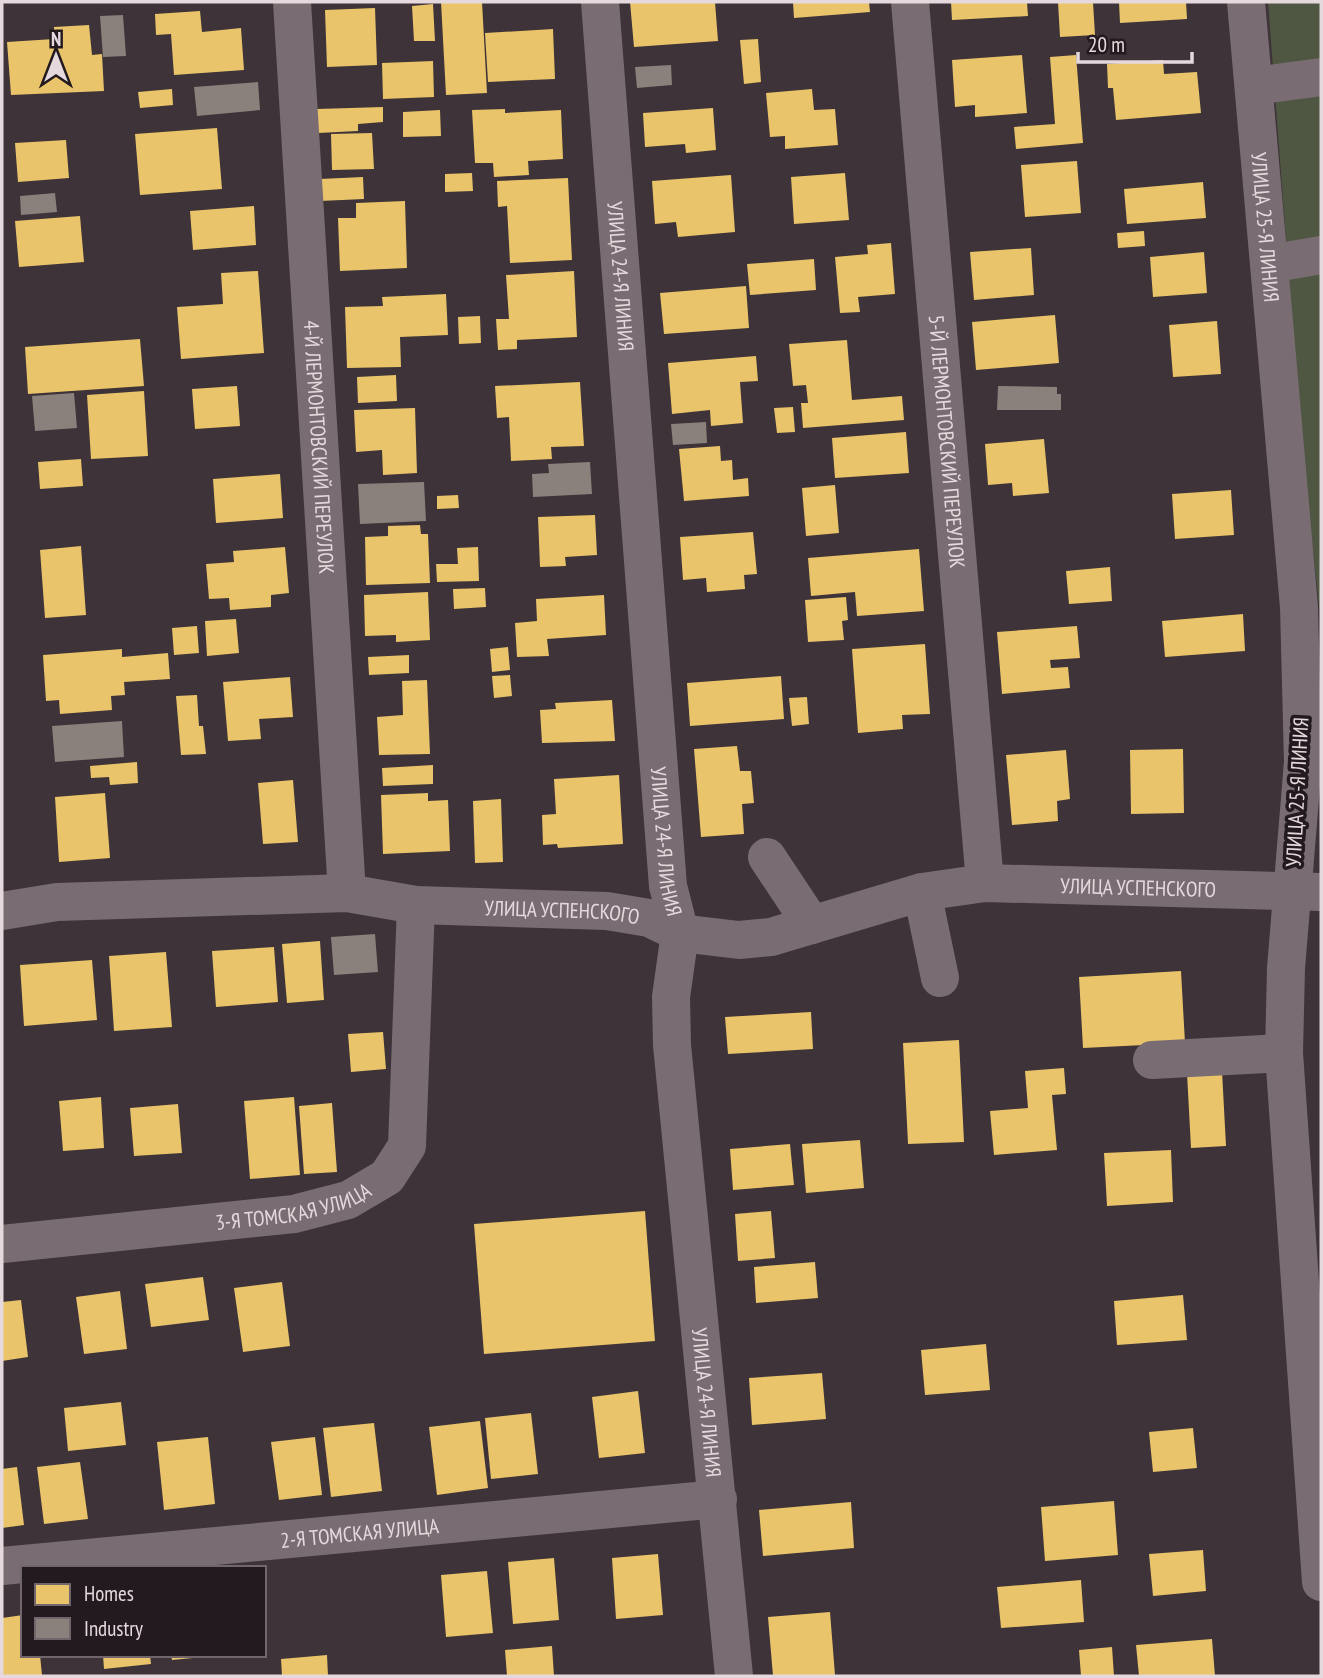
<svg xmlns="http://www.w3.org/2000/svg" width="1323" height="1678" viewBox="0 0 1323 1678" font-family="'PT Sans Narrow',sans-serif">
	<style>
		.green { fill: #4f5642 }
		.homes { fill: #e9c46a }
		.industry { fill: #8a817c }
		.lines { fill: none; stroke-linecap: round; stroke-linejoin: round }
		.minor { stroke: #796d73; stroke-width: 38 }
		.labels { text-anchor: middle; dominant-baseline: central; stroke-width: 7; stroke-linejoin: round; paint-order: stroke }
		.street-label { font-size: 21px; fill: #e5d9de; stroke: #221a1e }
	</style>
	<rect width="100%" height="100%" fill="#3d3338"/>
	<path class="green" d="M1268,2h53v622l-20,-186z"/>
	<path class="homes" d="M441,2h41l5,91 -41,2z
		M630,2h85l3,39 -84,6z
		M793,2h76l1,10 -76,6z
		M951,2h76l1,14 -76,4z
		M1058,2h35l2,33 -35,2z
		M1119,2h67l1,17 -67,4z
		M433,4l2,37h-21l-2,-35z
		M375,8l2,57 -50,2 -2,-57z
		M200,11l2,21 39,-4 3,42 -70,5 -3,-41 -15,1 -1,-21z
		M89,25l3,30 10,-1 2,37 -93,4 -4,-53 47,-3v-12z
		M553,29l2,50 -67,3 -3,-49z
		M758,39l3,43 -17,2 -4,-44z
		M1022,55l5,58 -52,4v-12l-20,2 -3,-47z
		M1076,55l7,88 -67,6 -2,-22 41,-3 -5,-67z
		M1163,60l1,14 33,-2 4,41 -85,7 -3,-32h-5l-1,-24z
		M433,61l1,36 -51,2 -1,-36z
		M172,89l1,16 -33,3 -2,-16z
		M812,89l2,21 21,-1 3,36 -53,4v-13l-15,1 -4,-44z
		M383,107v15l-25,2v7l-40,2 -1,-24z
		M713,108l3,42 -30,3 -1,-9 -40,3 -2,-34z
		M505,109v4l56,-3 2,49 -35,2 1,14 -35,2 -1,-14h-18l-3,-53z
		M440,110l1,26 -38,1v-25z
		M217,128l5,61 -82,6 -5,-61z
		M372,133l2,36 -42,1 -1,-36z
		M66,140l3,38 -51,4 -3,-39z
		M1077,161l4,52 -56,4 -4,-52z
		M472,173l1,18 -28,1v-18z
		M845,173l4,47 -55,4 -3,-47z
		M731,175l4,57 -57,5 -2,-15 -21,2 -3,-43z
		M363,177l1,22 -44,2v-22z
		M568,178l4,82 -62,3 -3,-57 -9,1 -1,-26z
		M1203,182l3,36 -79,6 -3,-35z
		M405,201l2,67 -67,3 -2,-53h18v-15z
		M254,206l2,39 -63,5 -3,-39z
		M80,216l4,46 -65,5 -4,-46z
		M1144,231l1,15 -27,2 -1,-15z
		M891,243l4,51 -37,3 2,15 -20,1 -5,-56 33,-3 -1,-9z
		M1031,248l3,47 -60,5 -4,-48z
		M1204,252l3,41 -54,4 -3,-40z
		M814,259l2,31 -66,5 -3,-31z
		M258,271l6,82 -83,6 -4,-52 46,-3 -2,-31z
		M574,271l3,66 -60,3v9l-19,1 -2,-31h13l-3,-44z
		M746,286l3,42 -85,6 -4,-41z
		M446,294l2,41 -48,2 1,30 -54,1 -2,-61 38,-1 -1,-9z
		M1055,315l4,48 -83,7 -4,-48z
		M480,316l1,27 -22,1 -1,-27z
		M1217,321l4,53 -48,3 -4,-52z
		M140,339l4,47 -116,8 -3,-47z
		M847,340l5,60 50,-4 2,24 -101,8 -2,-25h7l-2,-18 -13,1 -4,-42z
		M756,356l2,25 -18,1 3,41 -32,3 -1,-16 -38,4 -4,-51z
		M396,375l1,26 -39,2 -1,-26z
		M580,382l4,64 -33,1 1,12 -41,2 -2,-44 -12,1 -2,-32z
		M237,386l3,40 -45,3 -3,-40z
		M144,391l4,65 -57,3 -4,-64z
		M793,407l2,25 -18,1 -3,-25z
		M415,408l2,65 -34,2 -1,-25 -26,2 -2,-42z
		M906,432l3,41 -74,5 -3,-40z
		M1044,439l5,54 -36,3 -1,-13 -24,2 -3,-41z
		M720,446l1,15 11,-1 1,20 15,-2 1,18 -65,5 -5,-52z
		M81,459l2,27 -43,3 -2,-27z
		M280,474l3,44 -67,5 -3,-44z
		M835,485l4,48 -33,3 -4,-48z
		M1231,490l3,45 -59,4 -3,-45z
		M458,495l1,13 -22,1v-13z
		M595,515l2,40 -32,2 1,9 -26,1 -2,-50z
		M420,525l1,9h7l2,49 -64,2 -1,-48 23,-1v-10z
		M753,532l4,42 -13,1 1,14 -38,3 -1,-14 -23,2 -3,-43z
		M81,546l5,69 -41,3 -5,-68z
		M285,547l4,46 -18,2v12l-41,3 -1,-12 -20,1 -3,-35 28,-2 -1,-11z
		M478,547l1,34 -42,1 -1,-18h22l-1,-16z
		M919,549l5,62 -67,5 -2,-24 -44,4 -3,-38z
		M1110,567l2,34 -43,3 -3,-33z
		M485,588l1,19 -32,2 -1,-20z
		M428,592l2,48 -34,2v-7l-31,1 -1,-41z
		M604,595l2,40 -59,4 2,17 -32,1 -2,-34 22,-2 -1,-22z
		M846,597l2,23 -6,1 2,19 -36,2 -3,-42z
		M1243,614l2,37 -80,6 -3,-36z
		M236,619l3,34 -32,3 -2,-35z
		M197,626l2,27 -25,2 -2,-27z
		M1077,626l3,32 -30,2 1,8 17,-1 2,21 -68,6 -5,-62z
		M925,644l5,70 -28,1 1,14 -45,4 -6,-84z
		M508,647l2,23 -18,2 -2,-23z
		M122,649v8l46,-4 2,26 -46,3 1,13 -14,1 1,14 -52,4 -1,-14 -13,1 -3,-46z
		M409,655v18l-40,2 -1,-18z
		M510,675l2,21 -18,2 -2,-22z
		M781,676l3,43 -94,7 -3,-43z
		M290,677l3,40 -34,2 2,20 -33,2 -5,-59z
		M427,680l3,74 -51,1 -2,-38 26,-2 -1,-34z
		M197,695l2,31h4l3,28 -25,1 -5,-59z
		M807,697l2,27 -17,2 -3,-28z
		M612,700l3,41 -73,2 -2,-33 16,-1 -1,-6z
		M737,746l3,25h11l3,32 -12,1 2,30 -43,3 -7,-88z
		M1183,749l1,64 -53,1 -1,-64z
		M1066,750l4,49 -13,2 1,20 -46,4 -6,-70z
		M137,762l1,21 -28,2 -1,-8 -18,1 -1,-12z
		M433,765v19l-50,2 -1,-18z
		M619,775l4,69 -65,4 -1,-4 -14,1 -1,-30 14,-1 -2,-35z
		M293,780l5,62 -35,2 -5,-61z
		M105,793l5,65 -51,4 -4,-65z
		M428,793v8l20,-1 2,51 -67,3 -2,-59z
		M501,799l2,63 -28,1 -2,-62z
		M320,941l4,59 -37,3 -5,-59z
		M274,947l4,55 -62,5 -4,-56z
		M166,952l6,75 -58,4 -5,-75z
		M92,960l5,60 -73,6 -4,-61z
		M1181,971l4,72 -102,5 -4,-71z
		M811,1012l2,37 -85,5 -3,-37z
		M383,1032l3,37 -35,3 -3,-38z
		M959,1040l5,102 -56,2 -5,-101z
		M1064,1068l2,26 -14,1 5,55 -63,5 -4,-44 38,-3 -3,-37z
		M1222,1071l4,75 -35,2 -4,-75z
		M101,1097l3,51 -41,3 -4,-50z
		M294,1097l6,78 -50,4 -6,-78z
		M332,1103l5,69 -33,2 -5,-68z
		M178,1104l4,49 -48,3 -4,-48z
		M860,1140l4,48 -58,5 -4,-49z
		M790,1144l4,41 -61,5 -3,-41z
		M1171,1150l2,52 -66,4 -3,-53z
		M645,1211l10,130 -171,13 -10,-130z
		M771,1211l4,47 -37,3 -3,-47z
		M815,1262l3,36 -62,5 -2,-36z
		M203,1277l6,43 -58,7 -6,-43z
		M282,1282l8,64 -47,6 -9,-64z
		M120,1291l7,58 -43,5 -8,-57z
		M1183,1295l4,45 -70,5 -3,-44z
		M21,1300l7,57 -26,4v-59z
		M986,1344l4,46 -65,5 -4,-45z
		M822,1373l4,46 -74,6 -3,-47z
		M638,1391l7,62 -46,5 -7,-61z
		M121,1402l5,43 -58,6 -4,-43z
		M531,1413l7,61 -47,5 -6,-61z
		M480,1421l8,67 -51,7 -8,-68z
		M374,1423l8,68 -51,6 -8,-69z
		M1193,1428l4,40 -44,4 -4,-40z
		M208,1437l7,67 -51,6 -7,-68z
		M315,1437l7,58 -43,5 -8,-58z
		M80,1462l8,57 -44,5 -7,-57z
		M17,1467l7,58 -22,3v-59z
		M1114,1501l4,54 -73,6 -4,-54z
		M851,1502l3,46 -91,8 -4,-46z
		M1203,1550l3,41 -53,5 -4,-42z
		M658,1554l5,61 -47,4 -4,-61z
		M554,1558l5,62 -46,4 -5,-62z
		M487,1571l6,62 -47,4 -5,-62z
		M1081,1580l3,42 -83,6 -4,-41z
		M830,1612l5,63 -62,1 -5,-59z
		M23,1615v40h17l2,20 -40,1v-58z
		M1212,1639l3,37h-76l-3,-31z
		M552,1646l2,30h-47l-2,-26z
		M1112,1647l2,29h-33l-2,-26z
		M103,1655h47l1,9 -47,5z
		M171,1655h32v2l-31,3z
		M327,1655l1,21h-46l-1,-17z"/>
	<path class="industry" d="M123,15l3,41 -23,1 -3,-41z
		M671,65l1,20 -35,3 -2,-21z
		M258,82l2,28 -63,6 -3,-29z
		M55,193l2,19 -36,3 -1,-19z
		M998,386l59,1v7h4v16h-64z
		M74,393l3,35 -42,3 -3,-35z
		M706,422l1,21 -34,2 -2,-21z
		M590,462l2,32 -59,3 -1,-23 17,-1 -1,-9z
		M424,482l2,39 -66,3 -2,-40z
		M122,721l2,36 -69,5 -3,-36z
		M375,934l3,38 -44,3 -3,-38z"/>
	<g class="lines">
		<g class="minor">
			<path id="s1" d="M292,2l55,891"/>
			<path id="s2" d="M600,2l68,884 12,47 -9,64 1,48 62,631"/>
			<path id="s3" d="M910,2l75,881"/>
			<path id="s4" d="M1246,2l53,605 4,155 -17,206 -2,85 37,529"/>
			<path d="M1254,86l67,-9"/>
			<path d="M1269,264l52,-9"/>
			<path d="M767,857l45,68"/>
			<path d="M922,892l18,86"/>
			<path id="s5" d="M2,911l55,-9 290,-9 69,12 191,6 42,7 31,15 59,7 32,-3 151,-45 63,-9 336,9"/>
			<path d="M1152,1060l132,-7"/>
			<path id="s6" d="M2,1244l292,-30 54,-14 39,-23 20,-31 9,-241"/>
			<path id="s7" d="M2,1566l716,-67"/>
		</g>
	</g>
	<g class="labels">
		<g class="street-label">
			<text stroke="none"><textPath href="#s4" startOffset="226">УЛИЦА 25-Я ЛИНИЯ</textPath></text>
			<text stroke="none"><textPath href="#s2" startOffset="275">УЛИЦА 24-Я ЛИНИЯ</textPath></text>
			<text stroke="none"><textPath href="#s3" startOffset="441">5-Й ЛЕРМОНТОВСКИЙ ПЕРЕУЛОК</textPath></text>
			<text stroke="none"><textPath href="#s1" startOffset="446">4-Й ЛЕРМОНТОВСКИЙ ПЕРЕУЛОК</textPath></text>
			<text transform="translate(1297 792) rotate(-87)">УЛИЦА 25-Я ЛИНИЯ</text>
			<text stroke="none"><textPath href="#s2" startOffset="842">УЛИЦА 24-Я ЛИНИЯ</textPath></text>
			<text stroke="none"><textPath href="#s5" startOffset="1150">УЛИЦА УСПЕНСКОГО</textPath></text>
			<text stroke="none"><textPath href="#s5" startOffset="562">УЛИЦА УСПЕНСКОГО</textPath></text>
			<text stroke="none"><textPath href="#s6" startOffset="294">3-Я ТОМСКАЯ УЛИЦА</textPath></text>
			<text stroke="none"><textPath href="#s2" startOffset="1407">УЛИЦА 24-Я ЛИНИЯ</textPath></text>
			<text stroke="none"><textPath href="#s7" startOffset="359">2-Я ТОМСКАЯ УЛИЦА</textPath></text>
		</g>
	</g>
	<rect width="1323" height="1678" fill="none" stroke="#e5d9de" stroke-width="7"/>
	<rect x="21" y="1566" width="245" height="91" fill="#221a1e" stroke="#70666b" stroke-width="2"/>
	<rect x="35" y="1584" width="35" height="21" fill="#e9c46a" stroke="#70666b" stroke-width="2"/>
	<text x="84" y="1601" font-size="21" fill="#e5d9de">Homes</text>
	<rect x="35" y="1618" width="35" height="21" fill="#8a817c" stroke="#70666b" stroke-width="2"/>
	<text x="84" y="1636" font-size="21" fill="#e5d9de">Industry</text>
	<g transform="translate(56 56)" stroke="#221a1e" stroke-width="5" paint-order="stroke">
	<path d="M0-5L12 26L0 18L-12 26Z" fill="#e5d9de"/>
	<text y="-10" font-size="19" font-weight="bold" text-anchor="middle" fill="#e5d9de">N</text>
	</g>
	<path d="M1078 52v10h114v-10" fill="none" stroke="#e5d9de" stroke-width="3.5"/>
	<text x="1088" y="52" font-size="21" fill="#e5d9de" stroke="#221a1e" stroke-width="5" paint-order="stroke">20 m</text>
</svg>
